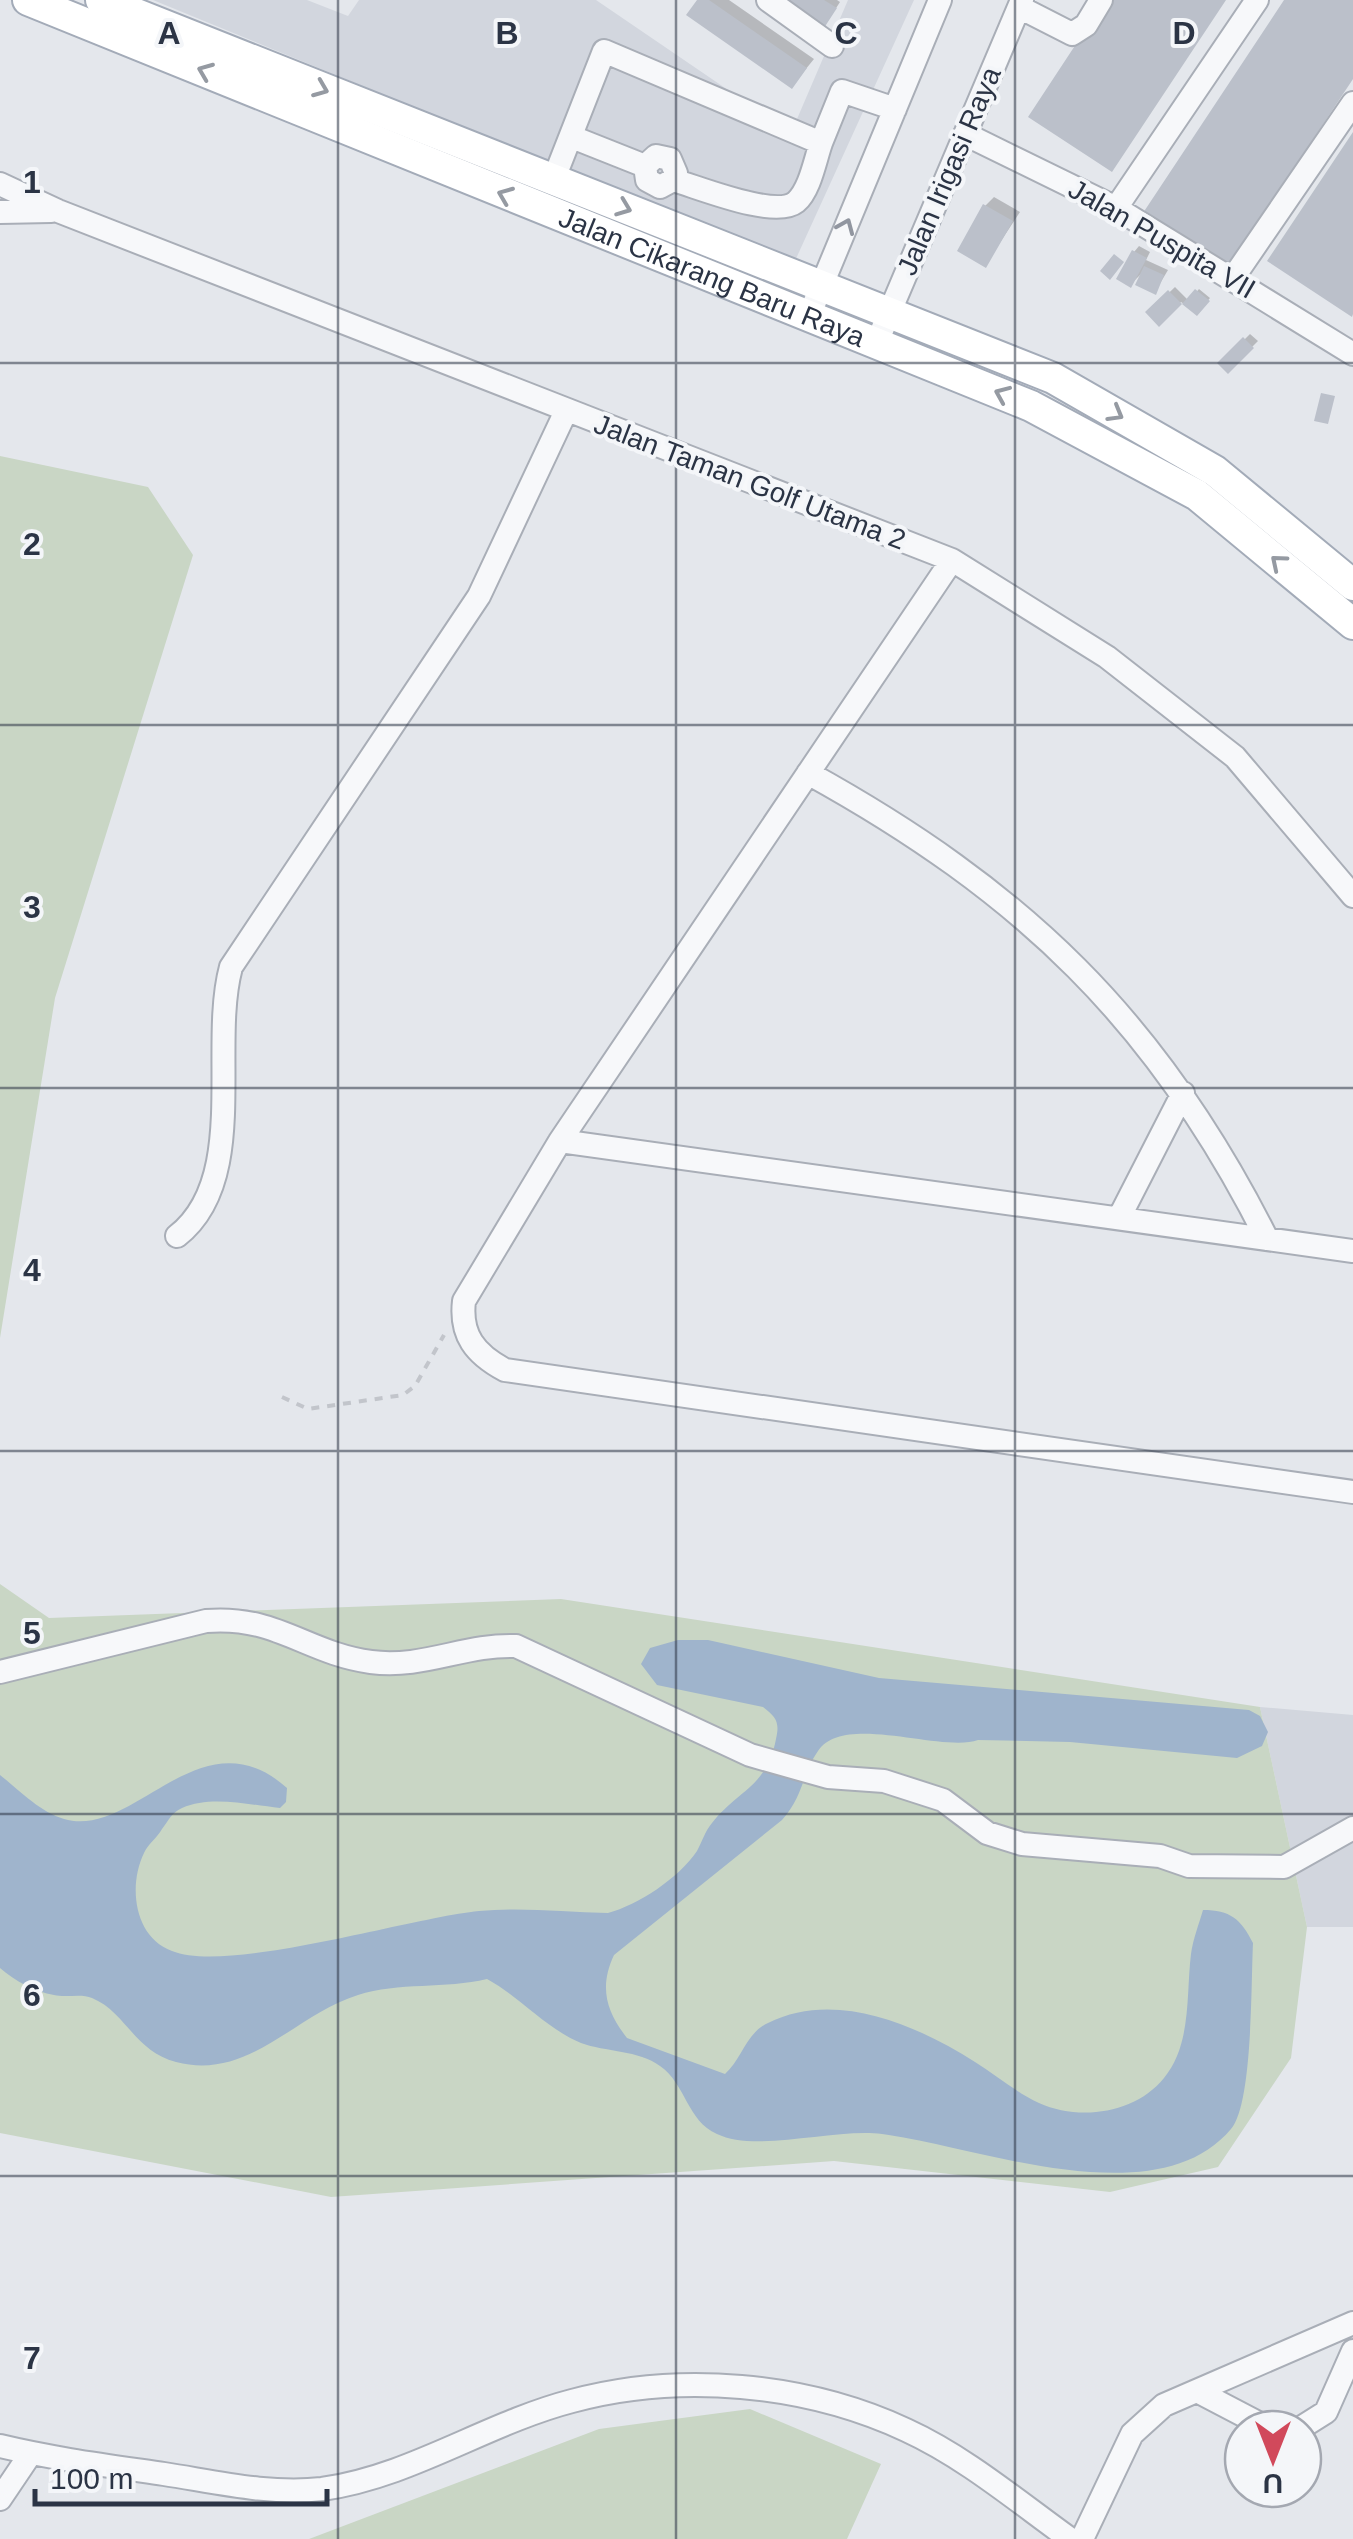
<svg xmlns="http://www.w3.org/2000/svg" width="1353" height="2539" viewBox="0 0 1353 2539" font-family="Helvetica,sans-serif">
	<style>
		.built { fill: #d2d6de }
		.green { fill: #c9d6c5 }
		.water { fill: #9fb4cc }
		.shadow { fill: #0003 }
		.building { fill: #bbc0ca }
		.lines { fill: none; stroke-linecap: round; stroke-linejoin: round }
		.minor-casing { stroke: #a9aeb7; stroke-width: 26 }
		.major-casing { stroke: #a3abb8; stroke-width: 34 }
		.path { stroke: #c2c5cb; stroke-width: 4; stroke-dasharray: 8 8; stroke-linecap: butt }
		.minor { stroke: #f7f8fa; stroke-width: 22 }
		.major { stroke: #fff; stroke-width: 30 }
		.oneway { stroke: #959aa2 }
		.oneway2 { stroke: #9196a0 }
		.grid { fill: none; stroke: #2b3445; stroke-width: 2.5; stroke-opacity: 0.55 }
		.labels { text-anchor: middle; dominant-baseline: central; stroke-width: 8; stroke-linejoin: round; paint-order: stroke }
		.street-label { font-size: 28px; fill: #2b3445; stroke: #f4f6f9 }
		.grid-label { font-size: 32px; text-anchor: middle; font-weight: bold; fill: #2b3445; stroke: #f4f6f9; stroke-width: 8; stroke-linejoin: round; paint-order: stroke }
	</style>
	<rect width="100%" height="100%" fill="#e4e7ec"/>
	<path class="built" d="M153,0h154l41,16 11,-16h237l195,133 57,-133h66l-120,263z
		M1260,1707l93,8v212h-46z"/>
	<path class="green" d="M0,456l148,31 45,68 -138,443 -55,340z
		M0,1584l49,34 512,-19 699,108 47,220 -16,131 -73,109 -108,25 -276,-31 -503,36 -331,-64z
		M750,2409l131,55 -34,75h-538l290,-110z"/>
	<path class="water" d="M678,1640h30l171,38 370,32 11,6 8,16 -6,14 -25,12 -167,-16 -92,-2c-36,13 -135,-28 -160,11 -16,23 -14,44 -36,69l-168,135c-15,32 -8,56 13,83l98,36c17,-15 21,-41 43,-51 67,-34 149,2 207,39 21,13 42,31 64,41 40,18 96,11 125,-25 28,-34 22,-84 27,-124 2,-15 8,-30 12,-44 27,0 38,9 50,33 -2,38 0,161 -22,186 -75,89 -255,17 -349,5 -47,-6 -126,19 -165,0 -30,-13 -31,-50 -57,-68 -21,-16 -55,-14 -79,-23 -36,-15 -61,-46 -94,-64 -41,10 -89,3 -129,16 -64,20 -109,86 -182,67 -42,-11 -50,-50 -84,-64 -11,-5 -25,0 -38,-3 -19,-3 -39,-14 -54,-27v-193c19,15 40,37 64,44 70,21 137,-108 223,-31l-1,14 -6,6c-30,-3 -69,-13 -98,0 -11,5 -13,12 -20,21 -5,9 -14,15 -18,24 -16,33 -10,84 28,98 56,23 237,-33 307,-40 42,-4 86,1 129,2 30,-8 71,-35 89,-62 5,-9 8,-20 15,-28 27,-34 55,-36 64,-84 4,-17 0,-22 -13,-32l-106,-22 -16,-21 9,-16z"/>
	<path class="shadow" d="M700,0h29l85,59 -22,27z
		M783,0h54l3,2 -11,17z
		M994,197l26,15 -34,52 -1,-58z
		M1139,246l11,6 -4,8 22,10 -13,22 -14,-18 -11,11 4,-33z
		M1175,287l14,14 10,-12 11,9 -13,15 -16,-11 -22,21 -10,-11z
		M1250,334l8,7 -30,30 -7,-8z"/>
	<path class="building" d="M697,0h12l98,68 -15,21 -106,-74z
		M779,0h45l13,8 -13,20z
		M1105,0h121l-114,172 -84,-55z
		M1284,0h69v79l-126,190 -84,-56z
		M1353,132v182l-1,3 -85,-56z
		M983,204l30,17 -27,47 -29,-17z
		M1132,250l15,8 -16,30 -15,-9z
		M1114,254l10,8 -14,18 -10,-9z
		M1144,266l20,9 -8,20 -21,-10z
		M1195,289l15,12 -13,15 -15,-12z
		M1168,290l14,14 -23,23 -14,-15z
		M1243,337l11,11 -26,26 -11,-11z
		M1321,393l14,3 -7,28 -14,-3z"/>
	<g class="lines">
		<g class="minor-casing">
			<path id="minor" d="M768,0l64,46
				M1019,7l53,27 14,-9 15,-25
				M965,134l151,74 237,146
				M572,137l73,29
				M645,166l2,14 13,7 13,-7c25,7 102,39 123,22 14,-12 19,-42 25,-59
				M645,166l11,-10 14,3 6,14 -3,7
				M553,181l51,-130 217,92 21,-52 53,18
				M0,184l58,27 894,349 155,97 128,100 118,139
				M1116,208l141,-208
				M0,212l51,-1
				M1233,278l120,-175
				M809,316l131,-316
				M877,342l145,-342
				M952,560l-392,581 -96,160c-4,34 11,53 41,69l848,122
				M808,773c214,118 349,247 459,466
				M560,1141l793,110
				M1119,1218l64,-125
				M177,1236c73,-57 32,-188 54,-269l248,-371 87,-185
				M0,1672l206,-51c70,-6 100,32 165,41 52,7 94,-18 145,-16l234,109 78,22 56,4 59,19 44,33 35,11 138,12 29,10 95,1 69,-39
				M1197,2391l65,34 31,4
				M1299,2429l27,-17 27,-61
				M0,2446c54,13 109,20 164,28 52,8 105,21 158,15 88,-12 165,-66 250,-88 107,-29 233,-18 334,29 59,27 111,71 164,109
				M0,2499l31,-46
				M1082,2539l50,-105 32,-29 189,-82"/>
		</g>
		<g class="major-casing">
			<g id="major">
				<path id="s1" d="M28,0l1003,406 166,89 156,129"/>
				<path d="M101,0l952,378 162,93 138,114"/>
			</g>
		</g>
		<path class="path" d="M282,1397l26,12 95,-14 12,-9 29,-51"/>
		<use href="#minor" class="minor"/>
		<use href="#major" class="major"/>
	</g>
	<defs><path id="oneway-chevron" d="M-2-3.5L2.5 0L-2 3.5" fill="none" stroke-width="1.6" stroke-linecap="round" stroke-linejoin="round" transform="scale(2.5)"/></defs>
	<g class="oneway">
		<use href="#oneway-chevron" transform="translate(205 71) rotate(-158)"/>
		<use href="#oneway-chevron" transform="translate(321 89) rotate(22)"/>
		<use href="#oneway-chevron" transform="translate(505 195) rotate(-158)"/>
		<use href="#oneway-chevron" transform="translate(624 208) rotate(21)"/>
		<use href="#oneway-chevron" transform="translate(1002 394) rotate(-157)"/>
		<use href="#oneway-chevron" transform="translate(1116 414) rotate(30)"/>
		<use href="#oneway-chevron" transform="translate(1278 562) rotate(-140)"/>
	</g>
	<use class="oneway2" href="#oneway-chevron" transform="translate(846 226) rotate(-67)"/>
	<path class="grid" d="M338,0v2539M676,0v2539M1015,0v2539M0,363h1353M0,725h1353M0,1088h1353M0,1451h1353M0,1814h1353M0,2176h1353"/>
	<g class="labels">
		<g class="street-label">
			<text transform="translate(949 171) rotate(-67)">Jalan Irigasi Raya</text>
			<text transform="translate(1162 239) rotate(30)">Jalan Puspita VII</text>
			<text stroke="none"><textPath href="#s1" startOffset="738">Jalan Cikarang Baru Raya</textPath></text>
			<text transform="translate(750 482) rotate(21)">Jalan Taman Golf Utama 2</text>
		</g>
	</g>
	<g class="grid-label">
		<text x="169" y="44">A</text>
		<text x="507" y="44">B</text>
		<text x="846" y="44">C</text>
		<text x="1184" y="44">D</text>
		<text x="32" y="193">1</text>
		<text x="32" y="555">2</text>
		<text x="32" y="918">3</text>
		<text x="32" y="1281">4</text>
		<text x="32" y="1644">5</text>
		<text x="32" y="2006">6</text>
		<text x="32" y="2369">7</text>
	</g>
	<g transform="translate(1273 2459) rotate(180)"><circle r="48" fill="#f4f6f9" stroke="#a4a8b1" stroke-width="2.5"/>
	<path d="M0-8L18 38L0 25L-18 38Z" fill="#d1495b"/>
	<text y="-15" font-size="28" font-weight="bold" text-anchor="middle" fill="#2b3445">U</text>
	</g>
	<path d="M35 2489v15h292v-15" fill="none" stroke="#2b3445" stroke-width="5"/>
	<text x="50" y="2489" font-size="30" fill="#2b3445" stroke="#f4f6f9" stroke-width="8" paint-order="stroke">100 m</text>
</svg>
